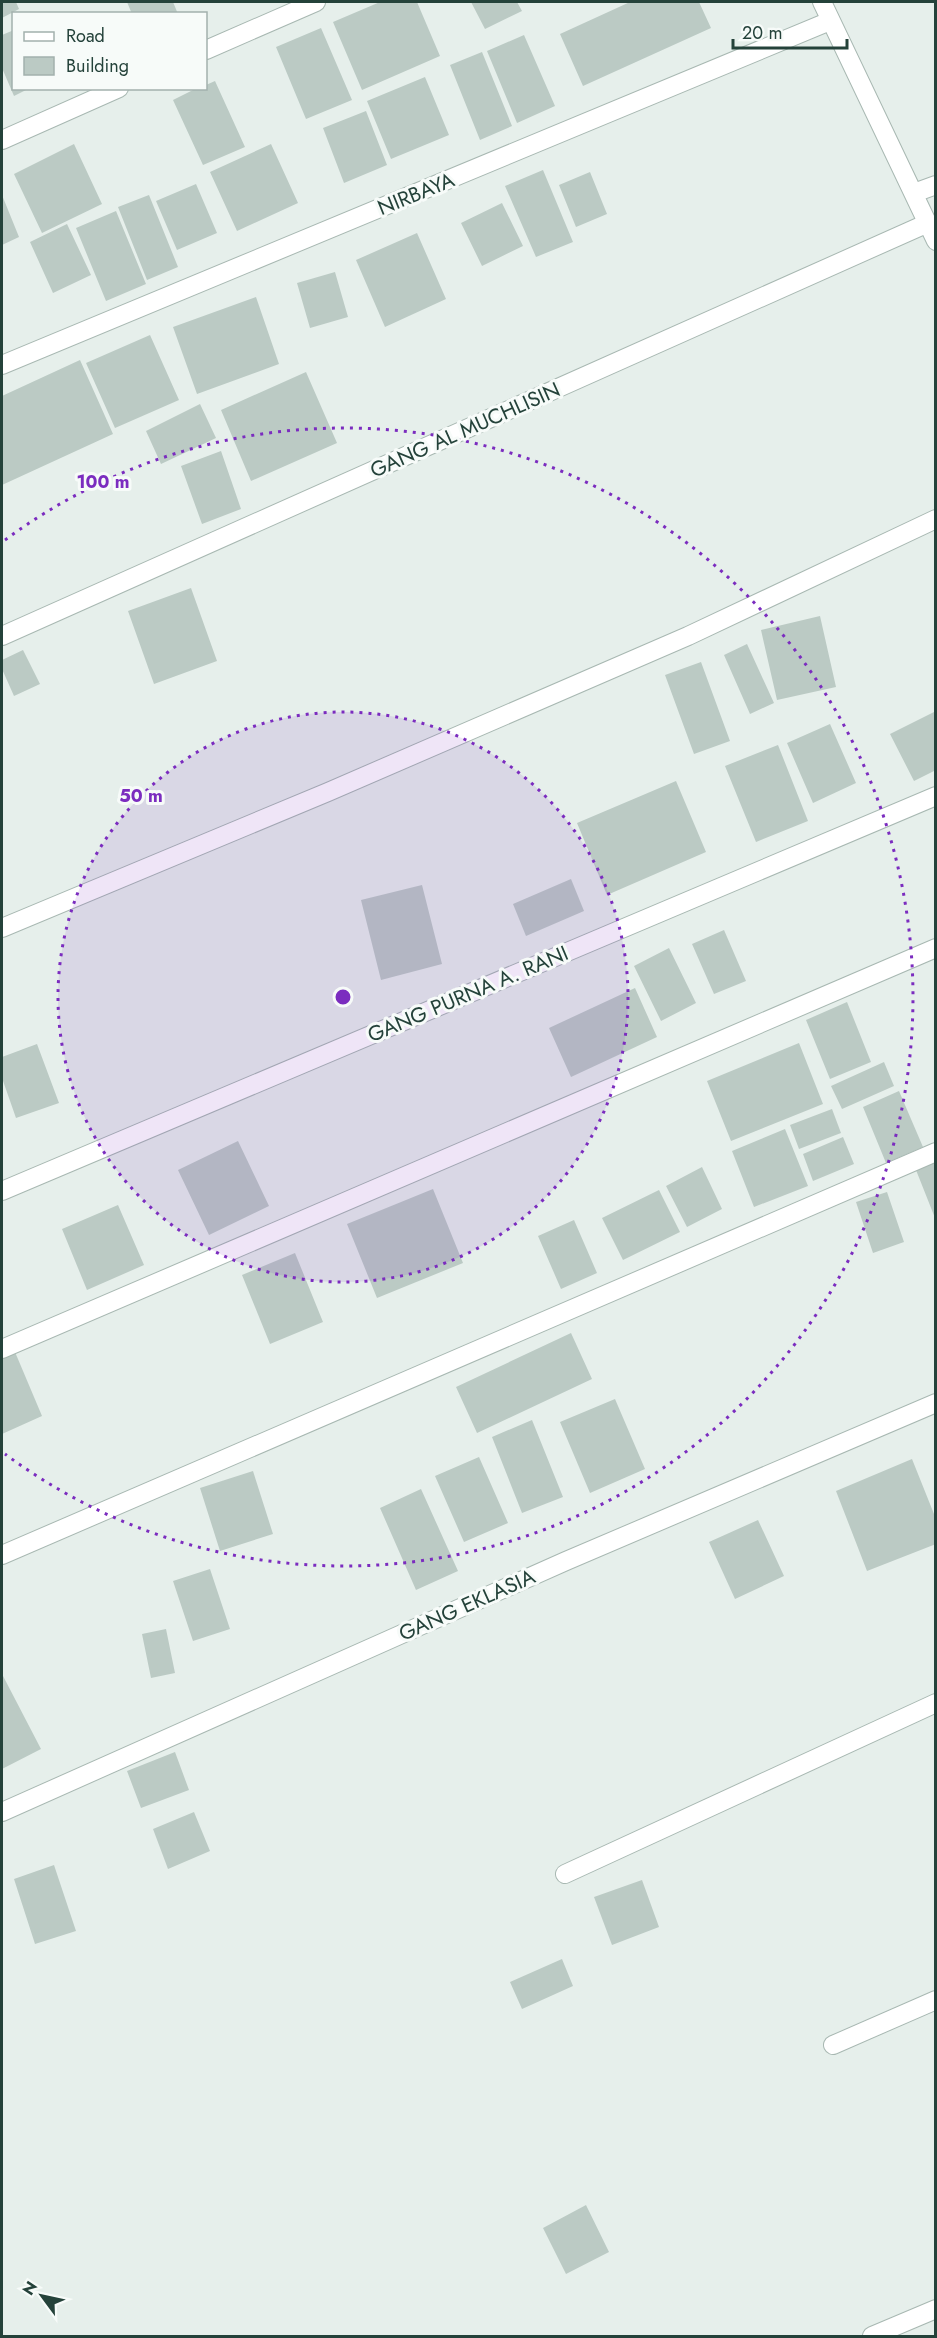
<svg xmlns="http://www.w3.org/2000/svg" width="937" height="2338" viewBox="0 0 937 2338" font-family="Jost,sans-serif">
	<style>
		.building { fill: #bbcac4 }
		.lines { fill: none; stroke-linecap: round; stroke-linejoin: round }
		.service-casing { stroke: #a8b8b2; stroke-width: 20 }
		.minor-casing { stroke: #a8b8b2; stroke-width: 20 }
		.tertiary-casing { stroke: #a8b8b2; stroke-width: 20 }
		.service { stroke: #fff; stroke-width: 18 }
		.minor { stroke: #fff; stroke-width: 18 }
		.tertiary { stroke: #fff; stroke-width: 18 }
		.ring { fill: none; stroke: #7b2cbf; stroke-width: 3; stroke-dasharray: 3 6 }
		.labels { text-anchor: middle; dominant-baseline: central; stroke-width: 6; stroke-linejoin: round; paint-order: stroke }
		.street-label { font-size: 21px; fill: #24423a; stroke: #f7fbf9 }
		.centre { fill: #7b2cbf; stroke: #f7fbf9; stroke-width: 3 }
		.ring-label { font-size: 18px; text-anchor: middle; font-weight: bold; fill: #7b2cbf; stroke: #f7fbf9; stroke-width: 6; stroke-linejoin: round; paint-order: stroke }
	</style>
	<rect width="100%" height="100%" fill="#e6efeb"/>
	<path class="building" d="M2,2h14l3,7 -17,9z
		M127,2h46l5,12h-46z
		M380,2h37l23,54 -78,34 -29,-68z
		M471,2h46l5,9 -37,18z
		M630,2h69l12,26 -128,58 -23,-52z
		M321,28l31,72 -46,19 -30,-72z
		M14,30v58h16l-16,8 -12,-28v-33z
		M524,35l31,71 -38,17 -30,-72z
		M482,52l30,74 -32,14 -30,-75z
		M425,77l24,58 -58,24 -24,-58z
		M215,81l30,66 -42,18 -30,-65 24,-12h9v-3z
		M366,111l21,54 -43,18 -21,-55z
		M74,144l28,60 -60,29 -28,-59z
		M271,144l27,59 -61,28 -27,-59z
		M543,170l30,72 -37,15 -31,-71z
		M590,172l17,42 -31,13 -17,-42z
		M196,184l21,49 -40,17 -21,-49z
		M2,195l17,42 -17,8z
		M149,195l29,72 -31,13 -29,-73z
		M502,203l21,43 -41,20 -21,-43z
		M116,211l30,73 -40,17 -30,-73z
		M67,224l24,51 -38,18 -23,-51z
		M417,233l29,66 -61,28 -29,-67z
		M335,272l13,45 -38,11 -13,-45z
		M256,297l23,67 -82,30 -24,-67z
		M150,335l29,65 -64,28 -29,-65z
		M80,360l33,74 -111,51v-89z
		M306,372l31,71 -86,38 -30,-71z
		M200,404l16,34 -55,26 -15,-33z
		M221,451l20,58 -39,15 -21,-58z
		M191,588l26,73 -63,23 -26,-73z
		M820,616l16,71 -59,13 -16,-70z
		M747,644l27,59 -24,11 -26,-59z
		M23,650l17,34 -26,12 -12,-27v-9z
		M701,662l29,79 -36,13 -29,-79z
		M936,711v59l-22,11 -24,-47z
		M830,724l26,59 -43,20 -26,-60z
		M778,745l30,76 -52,21 -31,-76z
		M676,781l30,71 -99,43 -30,-72z
		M571,879l13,32 -58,25 -13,-32z
		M422,885l20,79 -61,16 -20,-80z
		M724,930l22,51 -32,13 -22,-50z
		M669,948l27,55 -35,18 -27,-55z
		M635,988l22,49 -86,40 -22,-49z
		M847,1002l24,60 -41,17 -24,-59z
		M799,1043l24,61 -92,37 -24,-60z
		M37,1044l22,59 -43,15 -14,-40v-21z
		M884,1062l10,24 -52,23 -11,-23z
		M899,1091l24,56 -37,16 -23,-56z
		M832,1109l9,24 -42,16 -9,-24z
		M785,1129l23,57 -54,21 -22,-56z
		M843,1137l11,27 -41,17 -10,-27z
		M238,1141l31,65 -60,29 -31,-65z
		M936,1162v56h-1l-19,-48z
		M702,1167l20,42 -35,18 -21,-41z
		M433,1189l30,74 -86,35 -30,-74z
		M659,1190l21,42 -57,28 -21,-42z
		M887,1192l17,50 -31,11 -17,-51z
		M118,1205l26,60 -57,25 -25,-61z
		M574,1220l23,53 -36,16 -23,-53z
		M295,1253l28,69 -53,22 -28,-69z
		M571,1333l21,46 -115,54 -21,-46z
		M15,1352l27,64 -40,18v-76z
		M615,1399l30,70 -55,24 -30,-71z
		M532,1420l31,77 -41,16 -30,-76z
		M479,1457l29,66 -44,19 -29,-66z
		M912,1459l24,60v25l-69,27 -31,-80z
		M253,1471l20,63 -53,17 -20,-63z
		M421,1489l37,82 -42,19 -36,-82z
		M758,1520l26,56 -49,23 -26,-57z
		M210,1569l20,60 -37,12 -20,-60z
		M166,1629l9,44 -24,5 -9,-44z
		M2,1674l39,75 -39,20z
		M175,1752l14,38 -48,18 -14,-37z
		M194,1812l16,39 -42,18 -15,-40z
		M54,1865l22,66 -41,13 -21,-65z
		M642,1880l17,47 -47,18 -18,-48z
		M562,1959l11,27 -51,23 -12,-27z
		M586,2205l23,47 -43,22 -23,-46z"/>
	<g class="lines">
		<g class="service-casing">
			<path id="service" d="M914,193l22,-8"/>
		</g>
		<g class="minor-casing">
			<path id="minor" d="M206,50l110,-48
				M2,140l117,-52
				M2,365l828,-344
				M2,636l926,-413
				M2,928l326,-136 360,-156 248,-117
				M2,1191l934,-395
				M2,1349l934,-401
				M2,1555l934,-403
				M2,1812l564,-251 370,-158
				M565,1874l371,-171
				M833,2045l103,-45
				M872,2336l64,-27"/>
		</g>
		<g class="tertiary-casing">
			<path id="tertiary" d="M822,2l114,239"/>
		</g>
		<use href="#service" class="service"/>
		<use href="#minor" class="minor"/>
		<use href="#tertiary" class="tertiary"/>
	</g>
	<circle cx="343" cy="997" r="285" fill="#7b2cbf" fill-opacity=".12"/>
	<g class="ring">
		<circle cx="343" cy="997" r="285"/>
		<path d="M5 540A569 569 0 1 1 5 1454"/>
	</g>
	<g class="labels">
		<g class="street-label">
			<text transform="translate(416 194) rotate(-22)">NIRBAYA</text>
			<text transform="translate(465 430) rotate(-24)">GANG AL MUCHLISIN</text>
			<text transform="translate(468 994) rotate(-23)">GANG PURNA A. RANI</text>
			<text transform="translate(467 1605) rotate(-24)">GANG EKLASIA</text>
		</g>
	</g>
	<circle cx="343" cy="997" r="9" class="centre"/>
	<g class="ring-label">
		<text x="103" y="488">100 m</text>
		<text x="141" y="802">50 m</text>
	</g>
	<rect width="937" height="2338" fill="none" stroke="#24423a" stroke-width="6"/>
	<rect x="12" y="12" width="195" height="78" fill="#f7fbf9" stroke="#a3b1ad" stroke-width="1.5"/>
	<rect x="24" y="32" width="30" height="9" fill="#ffffff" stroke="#a3b1ad" stroke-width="1.5"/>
	<text x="66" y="42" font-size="18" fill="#24423a">Road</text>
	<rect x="24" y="57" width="30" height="18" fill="#bbcac4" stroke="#a3b1ad" stroke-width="1.5"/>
	<text x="66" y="72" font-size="18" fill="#24423a">Building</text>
	<g transform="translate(42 2296) rotate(303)" stroke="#f7fbf9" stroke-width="4.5" paint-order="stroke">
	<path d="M0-4.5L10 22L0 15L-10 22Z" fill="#24423a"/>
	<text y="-9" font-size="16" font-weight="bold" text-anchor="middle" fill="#24423a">N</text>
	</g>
	<path d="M733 39v9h114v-9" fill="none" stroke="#24423a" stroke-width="3"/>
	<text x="742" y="39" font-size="18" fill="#24423a" stroke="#f7fbf9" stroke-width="4.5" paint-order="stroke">20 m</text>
</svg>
